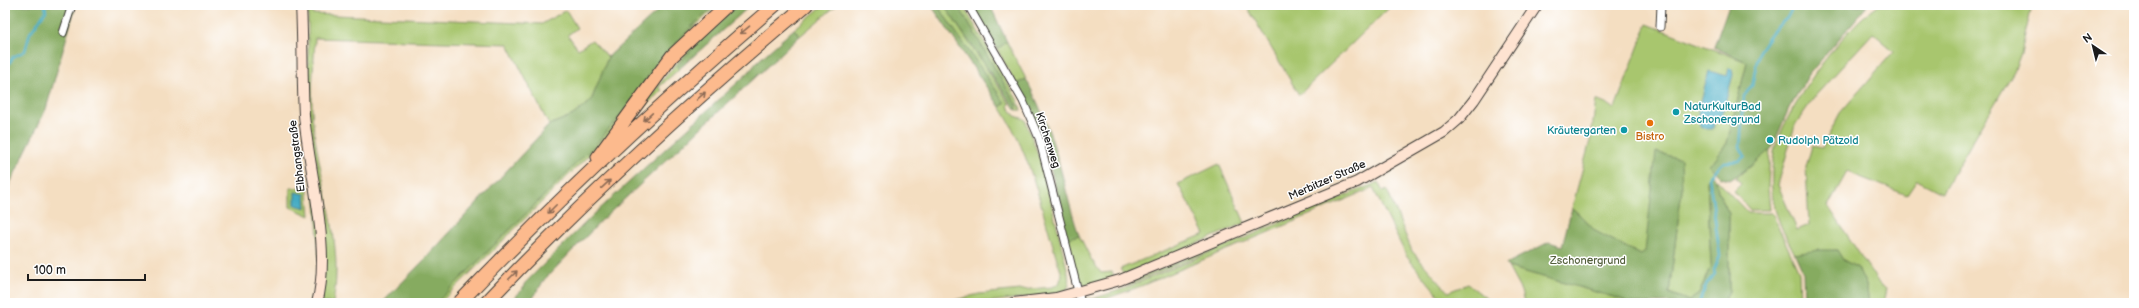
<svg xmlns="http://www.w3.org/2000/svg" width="2139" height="308" viewBox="0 0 2139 308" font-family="'Balsamiq Sans',sans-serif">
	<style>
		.green { fill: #a8c66e; stroke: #627145; fill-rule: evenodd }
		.forest { fill: #86ab61; stroke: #51643e }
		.water { fill: #44abc3; stroke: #306470 }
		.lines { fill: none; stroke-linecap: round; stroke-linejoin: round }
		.stream { stroke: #44abc3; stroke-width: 2.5 }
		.street-casing { stroke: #3c3935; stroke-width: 9 }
		.secondary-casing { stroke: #3c3935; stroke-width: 12 }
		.highway-casing { stroke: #3c3935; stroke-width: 15 }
		.street { stroke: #fff; stroke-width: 7 }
		.secondary { stroke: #fee3d1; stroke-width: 10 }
		.highway { stroke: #fcba8d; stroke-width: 13 }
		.oneway { stroke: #8c6b54 }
		.culture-dot { fill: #0f9aa8; stroke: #fff; stroke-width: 1.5 }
		.food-dot { fill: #e8710a; stroke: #fff; stroke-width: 1.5 }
		.labels { text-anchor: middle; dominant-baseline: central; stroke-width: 3; stroke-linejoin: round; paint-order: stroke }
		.culture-label { font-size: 11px; fill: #0d838f; stroke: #fff; text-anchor: start }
		.food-label { font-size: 11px; fill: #c56008; stroke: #fff }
		.street-label { font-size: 11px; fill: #1c1c1c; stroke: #fff }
		.park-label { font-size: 11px; fill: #54603d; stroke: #fff }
	</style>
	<rect width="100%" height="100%" fill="#fff"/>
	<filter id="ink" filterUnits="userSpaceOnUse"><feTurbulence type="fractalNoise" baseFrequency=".025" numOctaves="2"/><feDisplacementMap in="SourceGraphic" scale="8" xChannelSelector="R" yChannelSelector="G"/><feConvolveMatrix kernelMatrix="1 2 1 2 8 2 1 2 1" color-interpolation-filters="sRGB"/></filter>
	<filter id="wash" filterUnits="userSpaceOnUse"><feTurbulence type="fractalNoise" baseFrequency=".012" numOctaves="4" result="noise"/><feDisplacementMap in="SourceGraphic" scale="16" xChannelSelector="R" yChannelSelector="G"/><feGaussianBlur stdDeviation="0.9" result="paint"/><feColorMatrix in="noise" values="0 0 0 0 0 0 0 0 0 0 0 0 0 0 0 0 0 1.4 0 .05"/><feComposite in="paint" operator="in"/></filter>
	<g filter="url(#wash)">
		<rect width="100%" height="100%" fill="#f4dec1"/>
		<path class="green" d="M308,5h4v9l230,10 24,-14 11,18 -9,7 10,14 14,-9 16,17 -17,44 -18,14 -24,10 -41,-81 -193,-6c-1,31 -6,63 -1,94 8,56 30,114 19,171h-12l-6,-124 2,-15 -6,-17 -3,-37z
			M715,5h3l-27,25 -87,110 -164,163h-4l158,-157 30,-34 29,-43 34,-38z
			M734,5h4c-23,19 -42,39 -61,61l2,3 -20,18 3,3 -18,17 -1,-1c27,-37 56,-71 91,-101z
			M824,5h13l-37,31 -6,-7z
			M937,5h7l66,99 -2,2 7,10 10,3 18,49 25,105 1,12 -3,6 -11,3 -76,9h-36l36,-9 73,-7 7,-3 3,-9c-18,-54 -30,-121 -62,-168l5,-4z
			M958,5h5l55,96 3,9h-5l1,-4z
			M1246,5h146l-93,90z
			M1878,5h154l-11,48 -7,18 -72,122 -25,-13 -10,15 -60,-23 -19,34 52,79 6,4 -3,14h-14l-3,-18 -8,-17 -15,-8 -6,-10 -42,4c-11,-20 -21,-39 -23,-62 -1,-12 0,-28 2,-40 11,-43 67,-122 104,-147zM1873,33l21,18 -54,62 -18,35 -10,-2 -6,21 3,58 -12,5 -19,-45 17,-60 21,-30z
			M1647,24l100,38 -20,81 -12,18 -6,3 4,8 -6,8 4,85 -12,29 -10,7 -20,-8 13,-104 -37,63 -4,3 -46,-24 -13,-14 -10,-9 19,-71 5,-37 19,8z
			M1007,42l19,37 -10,5 -19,-35z
			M1770,148l-2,40 2,22h-20l-16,-19 7,-7 -5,-6z
			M1219,164l26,59 -121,52 -4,-6 85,-35 -27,-50z
			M1716,179l32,34h24l27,59 1,31h-77l6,-12v-77l-11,-23z
			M307,181l3,35 -20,-9v-19h9z
			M1378,182l5,10 4,-2 25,61 36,41 20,-8 18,14 11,5h-58l2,-5 -34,-41 -34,-69 -232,98 -47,17h-11l1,-5 9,1 30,-10z
			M1355,187v2l-129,54 -1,-1z
			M1079,235l12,24 10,14 11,-1 3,7 -30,7 -7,-6 -11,-41z
			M1223,243l1,2 -96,40 -1,-2z
			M1508,267l116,33v3h-100l-3,-12z"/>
		<path class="forest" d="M5,5h71l-30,104 -41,85z
			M664,5h51l-28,26 -34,38 -29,43 -30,34 -158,157h-54l45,-46 122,-132 24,-10 18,-14 17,-44z
			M738,5h13l-72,64 -2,-3c19,-22 38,-42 61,-61z
			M931,5h6l68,98 -5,4z
			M944,5h14l59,101 -1,4z
			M972,5h18l17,37 -10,7z
			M1729,5l138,1 -57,67 -21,35 -17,40 -22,19 -20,13 -9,-2 -13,-14 7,-4 12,-17 20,-81 -33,-15z
			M794,29l6,7 -198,184 -58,60 -14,23h-20l15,-17 -1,-2 67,-67 157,-144 10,-12z
			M1026,79c12,23 22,47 29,71 9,28 14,57 24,85l-12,4c-12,-56 -22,-104 -51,-155z
			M1656,152l25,7 1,30 -13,104 20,8 10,-7 12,-29 -4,-85 4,-6 5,5 2,12 11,23v77l-6,12h-99v-3l-116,-33 -2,-3 43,-22 13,4 10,-38 10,9 13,14 46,24 4,-3z
			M1818,250h19l6,10 15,8 8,17 3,18h-65l-1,-31 -8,-18z"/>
		<path class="water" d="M1729,68l3,1 1,6 -13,47 -5,-1 -2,8h-7l-6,-3 -2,-14 11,-41 18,5z
			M295,192l10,2 1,14 -11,-3z"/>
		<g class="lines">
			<path class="stream" d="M5,70l8,-13 12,-6 5,-18 16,-22 -1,-6
				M1699,303l8,-20 8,-9 -1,-4 6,-14 -11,-80 15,-14 15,-1 6,-5 -5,-9 4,-51 8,-10 7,-35 13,-19 15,-14 7,-13"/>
		</g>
	</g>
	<g filter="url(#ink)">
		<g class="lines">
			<g class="street-casing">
				<path id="street" d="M968,5l55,96 16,37 42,165
					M1660,27l1,-22
					M63,33l9,-28"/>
			</g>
			<g class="secondary-casing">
				<path id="secondary" d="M301,5c2,37 1,74 3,110 5,58 28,133 13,188
					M1013,303l43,-5 64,-18 237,-98 87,-50 15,-13 15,-19 63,-95"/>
			</g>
			<g class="highway-casing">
				<path id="highway" d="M598,157l74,-101 55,-51
					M459,303c100,-105 206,-204 316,-298
					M486,303c100,-106 208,-204 320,-298"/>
			</g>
			<use href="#street" class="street"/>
			<use href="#secondary" class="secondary"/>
			<use href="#highway" class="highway"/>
		</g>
		<defs><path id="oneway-shaft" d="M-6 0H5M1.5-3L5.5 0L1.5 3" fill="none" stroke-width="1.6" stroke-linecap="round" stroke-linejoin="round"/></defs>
		<g class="oneway">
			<use href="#oneway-shaft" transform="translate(745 30) rotate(140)"/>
			<use href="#oneway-shaft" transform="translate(701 96) rotate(-42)"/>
			<use href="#oneway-shaft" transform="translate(648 117) rotate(137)"/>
			<use href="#oneway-shaft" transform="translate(606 184) rotate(-43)"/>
			<use href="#oneway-shaft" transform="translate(552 209) rotate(135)"/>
			<use href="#oneway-shaft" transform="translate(513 275) rotate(-45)"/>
		</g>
	</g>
	<g class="culture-dot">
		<circle cx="1676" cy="112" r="4"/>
		<circle cx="1624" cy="130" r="4"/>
		<circle cx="1770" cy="140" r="4"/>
	</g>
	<circle class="food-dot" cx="1650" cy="123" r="4"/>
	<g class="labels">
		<g class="culture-label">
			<text x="1684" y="106">NaturKulturBad<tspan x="1684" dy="13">Zschonergrund</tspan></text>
			<text x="1616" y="130" text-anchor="end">Kräutergarten</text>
			<text x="1778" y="140">Rudolph Pätzold</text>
		</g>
		<g class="food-label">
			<text x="1650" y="136">Bistro</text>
		</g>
		<g class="street-label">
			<text transform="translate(1048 140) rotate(72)">Kirchenweg</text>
			<text transform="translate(297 156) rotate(-97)">Elbhangstraße</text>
			<text transform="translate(1327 180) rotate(-24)">Merbitzer Straße</text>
		</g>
		<g class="park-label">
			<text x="1588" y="260">Zschonergrund</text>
		</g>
	</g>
	<rect width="2139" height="308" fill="none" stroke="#fff" stroke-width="20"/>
	<g transform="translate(2093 46) rotate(325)" stroke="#ffffff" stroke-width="3" paint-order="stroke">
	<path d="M0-3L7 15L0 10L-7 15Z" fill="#1c1c1c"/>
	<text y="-6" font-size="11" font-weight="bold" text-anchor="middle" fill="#1c1c1c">N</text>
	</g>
	<path d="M28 274v6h117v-6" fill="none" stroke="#1c1c1c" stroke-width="2"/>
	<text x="34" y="274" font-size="12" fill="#1c1c1c" stroke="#ffffff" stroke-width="3" paint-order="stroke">100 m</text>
</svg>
